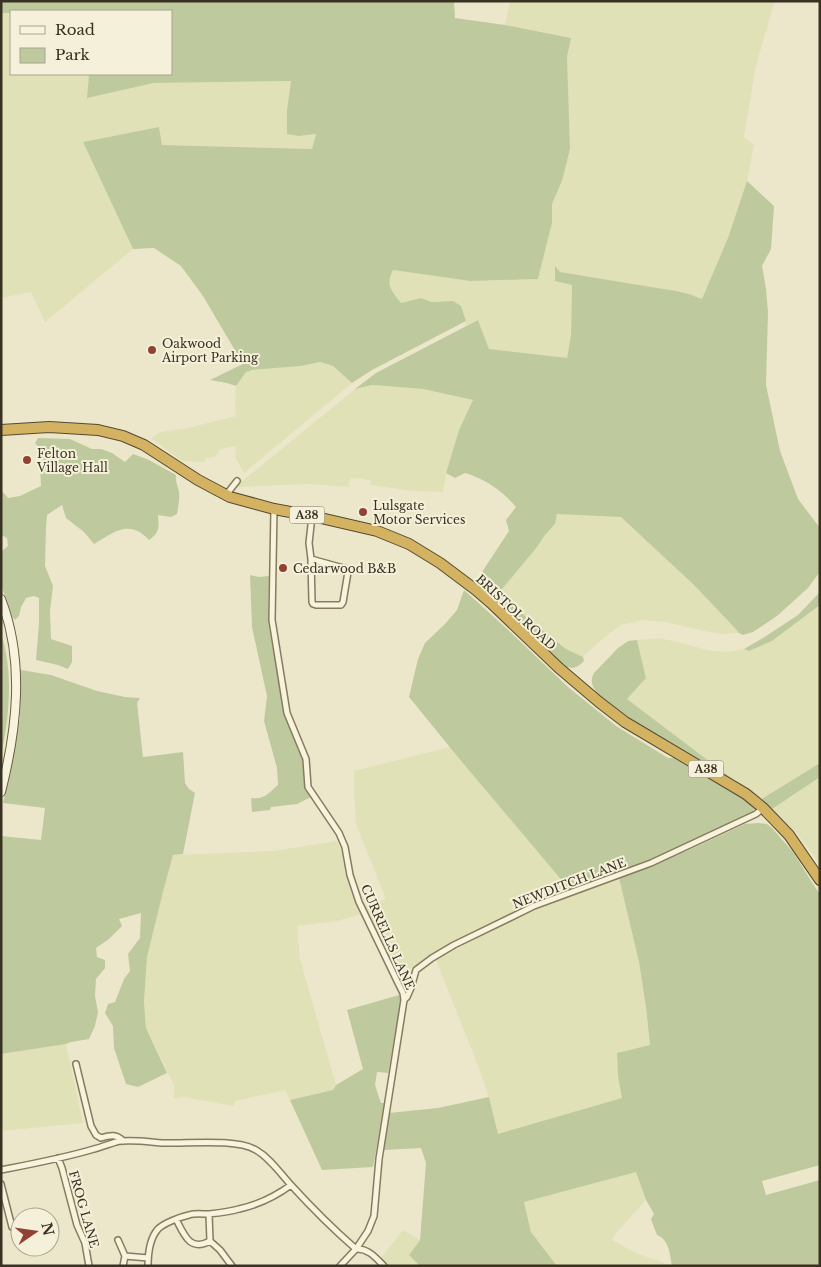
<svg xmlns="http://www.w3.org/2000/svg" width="821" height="1267" viewBox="0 0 821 1267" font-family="'Libre Baskerville',serif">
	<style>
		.farmland { fill: #e1e1b8 }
		.green { fill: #beca9e }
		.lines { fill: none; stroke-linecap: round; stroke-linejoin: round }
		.street-casing { stroke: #877b5f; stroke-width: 8 }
		.secondary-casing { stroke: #695c42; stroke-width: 10 }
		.highway-casing { stroke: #564933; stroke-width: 12 }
		.street { stroke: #f7f3dd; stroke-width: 5 }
		.secondary { stroke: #f7f3dd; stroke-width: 8 }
		.highway { stroke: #d3b362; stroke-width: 10 }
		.poi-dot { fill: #924234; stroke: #f4f0d9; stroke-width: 2 }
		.labels { text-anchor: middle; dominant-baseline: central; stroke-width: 4; stroke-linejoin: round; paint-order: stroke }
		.shield { fill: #f4f0d9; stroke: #716a59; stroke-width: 1 }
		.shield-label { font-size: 11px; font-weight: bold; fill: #393122 }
		.poi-label { font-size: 12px; fill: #393122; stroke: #f4f0d9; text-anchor: start }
		.street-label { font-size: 12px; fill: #393122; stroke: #f4f0d9 }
	</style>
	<rect width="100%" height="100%" fill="#ece7ca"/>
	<path class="farmland" d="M510,1h265l-19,64 -12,72 10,8 -7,36 -19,57 -26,61 -13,-5 -13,-3 -116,-19 12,13 -1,50 -4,24 -78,-10 -11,-29 -13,6 1,-5 -12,-20 -22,1 -11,-4 -20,5 -10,-14 -2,-10 4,-9 77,11 68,-2 14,-56v-19l10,-23 5,-124 4,-19 -66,-13z
		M1,13h10v61h78l-1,23 66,-14 137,-2 -4,29 12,26 17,-2 -4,15 -150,-4 -3,-18 -76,15 50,107 -88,73 -14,-30 -30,6z
		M320,362l13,4 19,17 -108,90 -9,-16 1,-11 -16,3 -5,8 -9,1 -2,4 -22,-1 -31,-23 9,-6 28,-4 48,-12 -1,-11 1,-19 10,-14 6,-2 49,-4z
		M372,385l51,4 50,11 -14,30 -13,43 -3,19 -31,-1 -42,-6 1,-5 -17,-2h-4l-1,9 -39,-3 -75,3 120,-98z
		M556,514l65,2 73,69 39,41 6,7 -18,1 -17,-3 -39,-9 -23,-2 -21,5 -20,15 -18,17 -17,-8 -68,-55 39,-47 8,-12 10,-11z
		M820,605v158l-60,37 -133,-101 19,-21 -9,-38 22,-2 23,5 25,7 19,2 18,-3 5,2 23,-10z
		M450,747l119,142 -38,14 -34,17 -62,32 -18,13 -16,9 -37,-68 22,-7 -30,-75 -2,-29v-24z
		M820,777v87l-23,-30 -25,-25z
		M337,841l4,9 4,21 7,23 10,20 -25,7 -40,5 3,33 36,126 -3,5 -43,10 -5,-10 -50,11 -2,5 -49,-9 -10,2v-14l-28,-57 -2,-26 3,-45 16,-65 10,-37 100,-4z
		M619,878l20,84 7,45 4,38 -33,8 1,23 5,22 -125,37 -9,-38 -11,-31 -42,-106 99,-52z
		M66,1044l17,79 -82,8v-77z
		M636,1171l10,29 -30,33 -4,7 24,13 28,10 1,3h-108l-26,-34 -7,-30z
		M403,1230l17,10 -11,15 11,11h-32l-7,-8z"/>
	<path class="green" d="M1,1h453l1,17 50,7 66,13 -4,19 3,92 -8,32 -10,23v19l-14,56 -68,2 -77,-11c-8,15 -1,21 8,33l20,-5 11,4 21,-1 8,5 5,15 -94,49 -20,13 -19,-17 -13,-4 -19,4 -49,4 -6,2 -10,14 -9,-3 -17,-3 33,-16 -40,-68 -22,-30 -27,-18 -21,1 -50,-107 76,-15 3,18 150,4 4,-15 -17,2 -12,-2v-24l4,-29 -137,2 -67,15 2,-24h82v-63h-160v2h-10z
		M747,181l27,25 -3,43 -9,17 4,23 2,23 -2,73 14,66 18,48 22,29v43l-1,2 -11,15 -31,28 -24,16 -10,3 -4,-2 -6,-7 -39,-41 -73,-68 -64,-3 -2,10 -10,11 -8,12 -39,47 68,55 17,8 1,4c-6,6 -9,8 -18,6l-88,-81 -2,-5 33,-50 -3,-11 10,-13c-13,-16 -31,-28 -51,-34l-10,5 -9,-5 13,-43 14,-30 -50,-11 -51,-4 -17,4 21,-16 102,-53 11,29 78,9 4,-23 1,-50 -17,-4v-15l5,6 116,19 13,3 13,5 26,-61z
		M38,438l32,1 22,10h9l11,4 13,9 8,-8 16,6 27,15c-1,7 2,11 3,17 1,7 -1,15 -2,22l-6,3 -13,-2c1,12 2,17 -9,25 -20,-21 -34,-8 -55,4l-10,-12 -18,-14 -4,-13 -15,10 -1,12 -1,39 8,20 -3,25 1,28 21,7v16l-4,7 -10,-4 -22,-5 3,-37v-25l-5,-2 -8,2 -5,9 -2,9 -4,4 -4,-5 -4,-15 -6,-13v-35l7,-6 -1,-8 -6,-3v-45l7,8 12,-2 21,-10 -2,-38 -4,-5z
		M250,575l9,2 10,-1 -1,46 15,80 4,14 16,43 4,30 4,8 -14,7 -26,3 -1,3 -18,2 -1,-14c13,2 18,-5 27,-13l-1,-17 -13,-47 3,-25 -15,-69z
		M464,590l42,38 62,59 48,39 52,32h5c25,14 62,30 81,51l-1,3 -81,39 -103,38 -112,-133 -48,-59 9,-38 7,-16 20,-19 12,-14z
		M820,592v13l-48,36 -23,10 -5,-2 19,-11 35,-23z
		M1,634c13,37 8,85 0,123z
		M637,640l9,38 -19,21 107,81c-40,-23 -81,-45 -118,-72 -8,-6 -18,-12 -22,-20 -3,-5 -3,-10 0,-15l24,-25 10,-7z
		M21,670l30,5 46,16 28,6 15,1 -3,5 6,54 40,-5 2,31 4,6 6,4 -12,61 -10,1 -10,37 -16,65 -3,45 2,26 21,45 -29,14 -12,-3 -12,-36 -1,-22 -8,-13 3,-9 7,-2 9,-23 6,-8 -2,-17 12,-16 1,-25 -22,6 3,7 -13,13 -13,9 1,9 8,3v8l-9,11 -1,17 3,16 -3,14 -6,13 -18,3 -5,2 -65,10v-218l40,4 4,-32 -42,-5 9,-43 8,-42z
		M820,763v14l-48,32 -12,-9z
		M759,823l8,1 5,4 21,24 27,43v270l-58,16 4,14 54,-15v86h-148c-2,-11 -3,-27 -15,-31l-6,-16 3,-5 -8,-14 -10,-28 -112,30 7,30 26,34h-137l-11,-11 11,-15 6,-77 -5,-15 -38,2 6,-37 49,-5 51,-11 9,37 124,-36 -4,-22 -1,-23 33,-8 -4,-38 -7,-45 -20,-84 70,-28 56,-26z
		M399,995l2,6 -13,72 -11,-1 -2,13 6,18h4l-12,64 -51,3 -32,-70 43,-10 3,-5 27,-16 -16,-59z"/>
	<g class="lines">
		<g class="street-casing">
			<path id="street" d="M226,495l11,-14
				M274,509l-2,111 15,93 19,46 2,28 31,46 6,14 5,28 9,27 39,81 5,10 1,7 -25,159 -5,57 -6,15 -12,18 -16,17
				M311,559l36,10 1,3 -5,30 -2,3h-25l-3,-1 -1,-2 -1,-43 -2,-16 3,-27
				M404,1000l3,-3 4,-9 5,-18 16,-12 22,-13 80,-39 117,-43 105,-49 7,-6
				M76,1064l15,62 5,9 5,3c9,-3 16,-4 22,3
				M58,1158l4,10 15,57 8,18 4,23
				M1,1170c31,-6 63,-12 93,-21 8,-2 15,-5 22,-7 12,-3 33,0 46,1 24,1 73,-5 94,7 14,8 24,23 35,35 20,22 42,44 65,64
				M1,1184l11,43
				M209,1214l1,27 10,9 12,16
				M176,1219c8,16 14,33 34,22
				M118,1240l7,16 -2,10
				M356,1249c12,-1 20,9 28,17
				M125,1256l23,2
				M148,1266c0,-12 2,-28 10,-37 6,-6 22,-12 31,-14 6,-2 13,-1 19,-1 10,-1 21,-2 31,-5 18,-4 37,-13 52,-24"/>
		</g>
		<g class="secondary-casing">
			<path id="secondary" d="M1,599c24,62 16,130 0,193"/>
		</g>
		<g class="highway-casing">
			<path id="highway" d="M1,430l48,-3 49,3 25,6 21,9 54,35 32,17 44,12 38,7 65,15 32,13 31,19 36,27 15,13 68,65 40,34 26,20 121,72 17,14 26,27 31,45"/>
		</g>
		<use href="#street" class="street"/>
		<use href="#secondary" class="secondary"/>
		<use href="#highway" class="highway"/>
	</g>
	<g class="poi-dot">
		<circle cx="152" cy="350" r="5"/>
		<circle cx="27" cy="460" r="5"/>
		<circle cx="363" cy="512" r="5"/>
		<circle cx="283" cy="568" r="5"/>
	</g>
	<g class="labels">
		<g class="shield">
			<rect x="289.5" y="506.5" width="35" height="17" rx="4"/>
			<rect x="688.5" y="760.5" width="35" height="17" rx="4"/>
		</g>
		<g class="shield-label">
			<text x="307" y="515">A38</text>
			<text x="706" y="769">A38</text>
		</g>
		<g class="poi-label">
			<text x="162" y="343">Oakwood<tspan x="162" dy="14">Airport Parking</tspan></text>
			<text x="37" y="453">Felton<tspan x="37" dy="14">Village Hall</tspan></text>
			<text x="373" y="505">Lulsgate<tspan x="373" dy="14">Motor Services</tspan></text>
			<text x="293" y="568">Cedarwood B&amp;B</text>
		</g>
		<g class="street-label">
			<text transform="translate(516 612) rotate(43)">BRISTOL ROAD</text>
			<text transform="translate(569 883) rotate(-21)">NEWDITCH LANE</text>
			<text transform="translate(388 937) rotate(66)">CURRELLS LANE</text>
			<text transform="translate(84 1209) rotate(74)">FROG LANE</text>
		</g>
	</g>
	<rect width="821" height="1267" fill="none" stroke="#393122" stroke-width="5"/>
	<rect x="10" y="10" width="162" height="65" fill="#f4f0d9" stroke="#a9a490"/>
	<rect x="20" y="26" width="25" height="8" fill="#f7f3dd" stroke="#a9a490"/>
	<text x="55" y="35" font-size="15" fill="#393122">Road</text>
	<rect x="20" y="48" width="25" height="15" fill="#beca9e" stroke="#a9a490"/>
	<text x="55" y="60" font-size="15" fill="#393122">Park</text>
	<g transform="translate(35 1232) rotate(77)"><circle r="24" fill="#f4f0d9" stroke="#a9a490"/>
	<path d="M0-4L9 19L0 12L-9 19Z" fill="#924234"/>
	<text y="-8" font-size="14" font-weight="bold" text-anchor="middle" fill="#393122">N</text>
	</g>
</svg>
